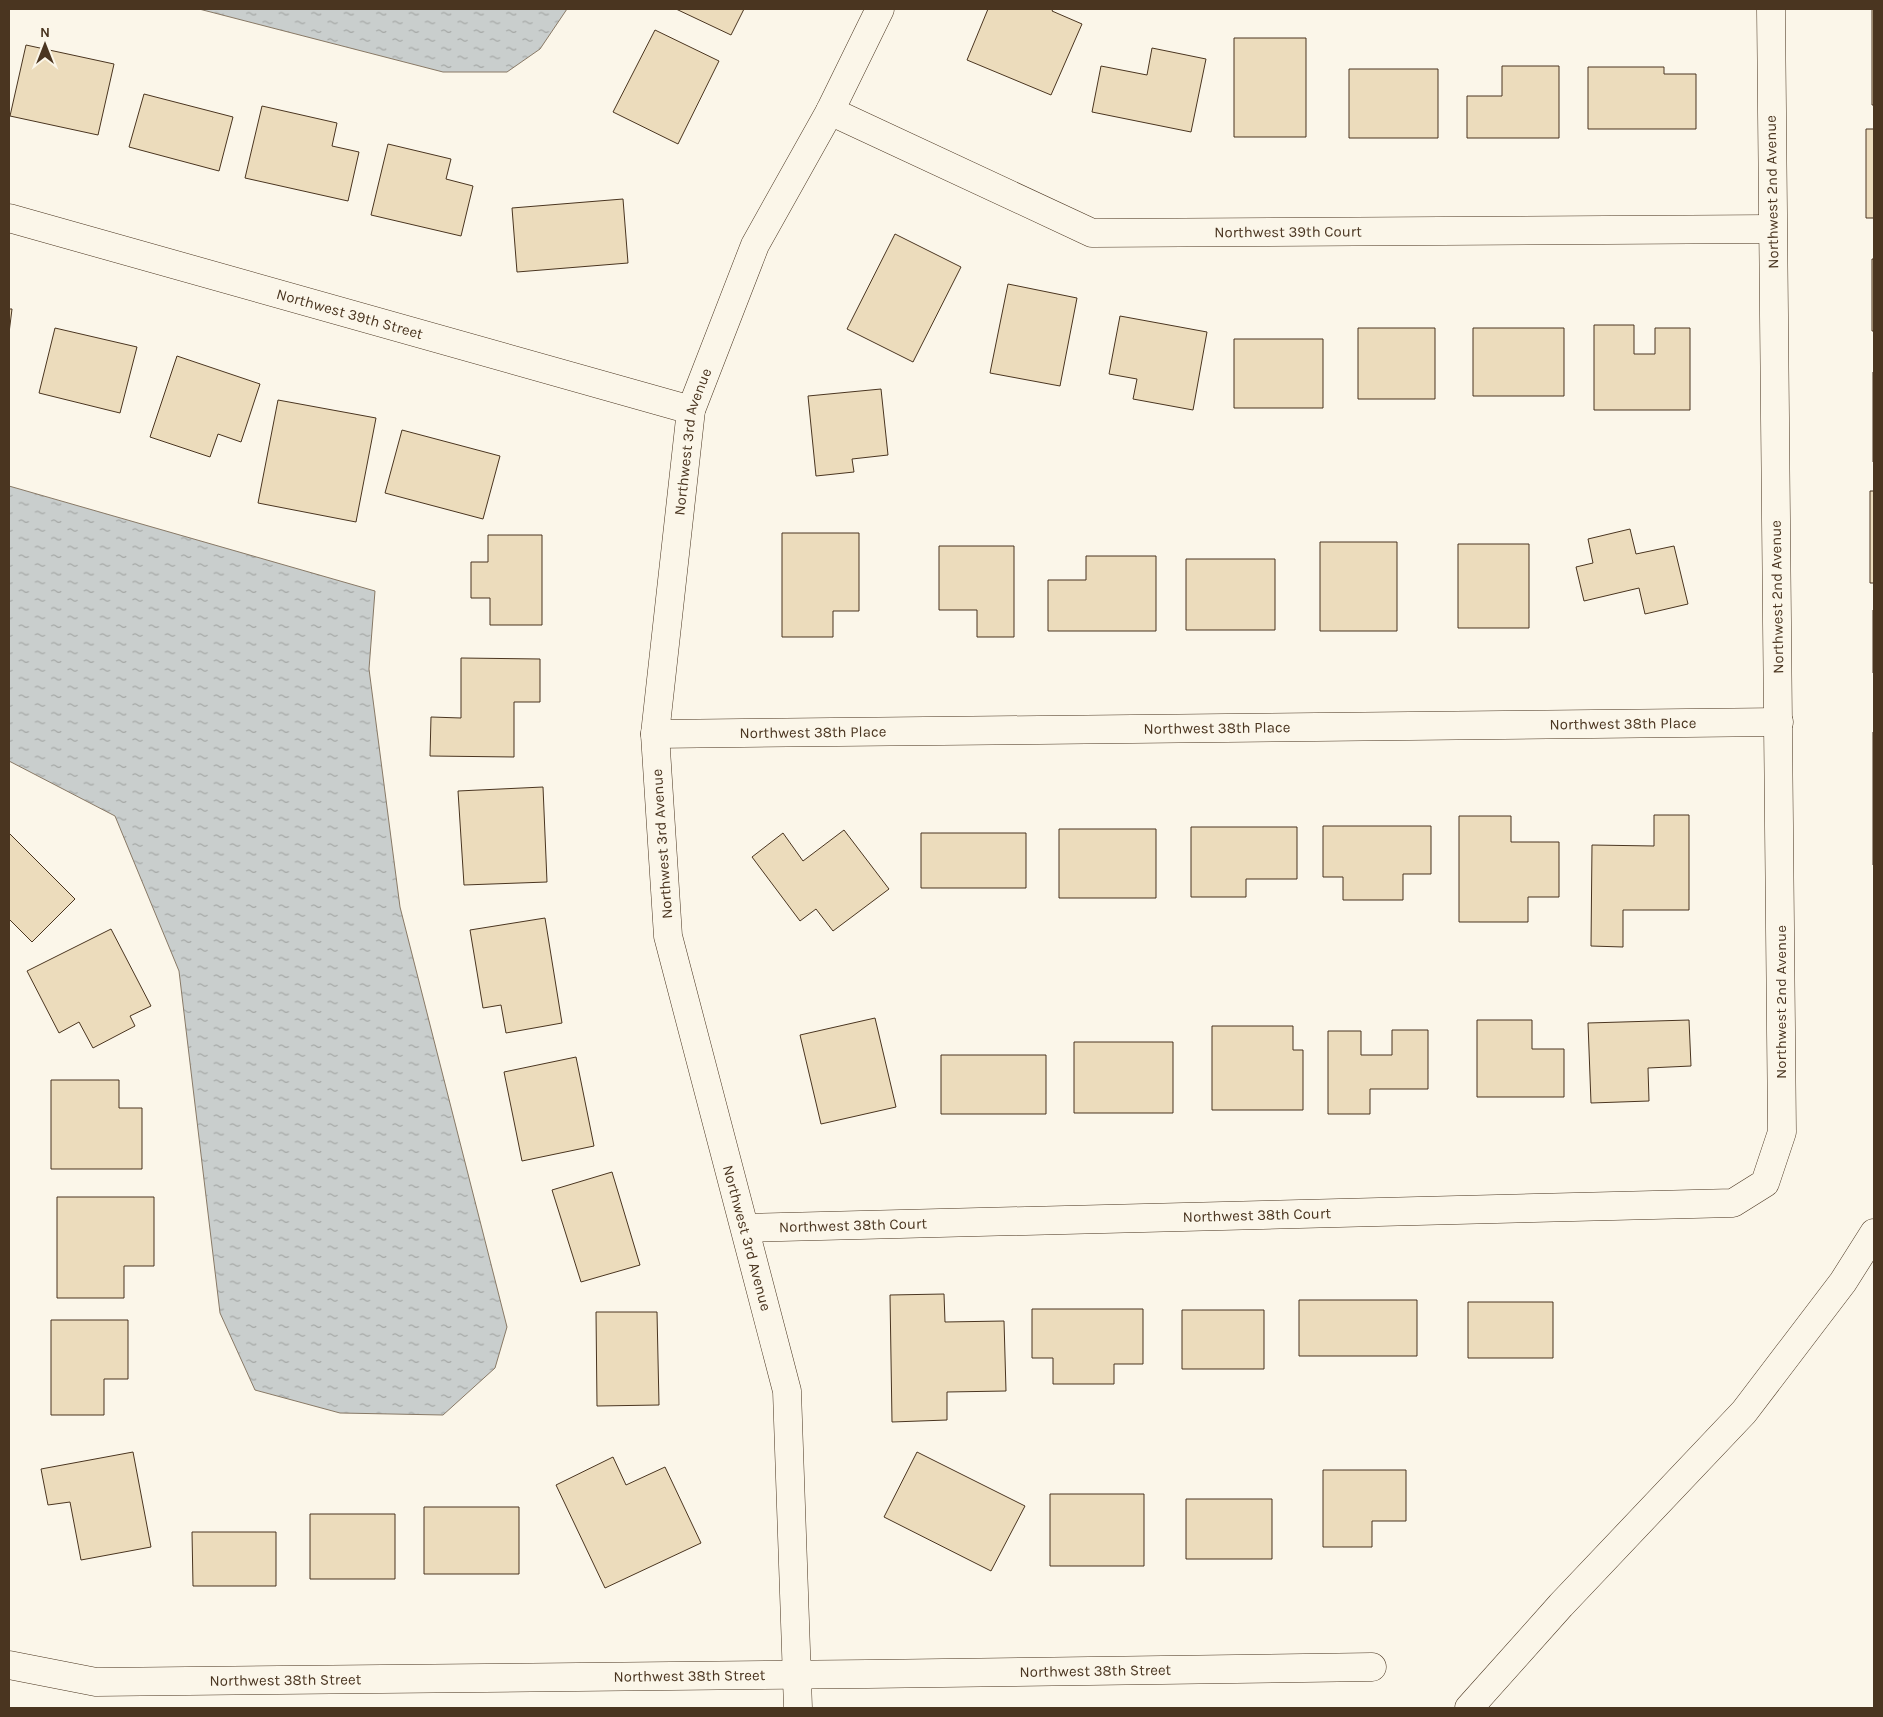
<svg xmlns="http://www.w3.org/2000/svg" width="1883" height="1717" viewBox="0 0 1883 1717" font-family="Karla,sans-serif">
	<style>
		.water { fill: url(#water-ripples); stroke: #887966 }
		.building { fill: #ecdcbc; stroke: #4a3520 }
		.lines { fill: none; stroke-linecap: round; stroke-linejoin: round }
		.street-casing { stroke: #4a3520; stroke-width: 29 }
		.highway-casing { stroke: #4a3520; stroke-width: 29 }
		.street { stroke: #fbf6e9; stroke-width: 28 }
		.highway { stroke: #fbf6e9; stroke-width: 28 }
		.labels { text-anchor: middle; dominant-baseline: central; stroke-width: 4; stroke-linejoin: round; paint-order: stroke }
		.street-label { font-size: 15px; fill: #4a3520; stroke: #fbf6e9 }
	</style>
	<defs>
		<pattern id="water-ripples" width="26" height="14" patternUnits="userSpaceOnUse" patternTransform="scale(1.25)"><rect width="26" height="14" fill="#c9cecd"/><path d="M2 4q2-2 4 0t4 0M15 11q2-2 4 0t4 0" fill="none" stroke="#a5a8a6"/></pattern>
	</defs>
	<rect width="100%" height="100%" fill="#fbf6e9"/>
	<path class="water" d="M199,9h368l-27,40 -33,23h-64z
		M9,486l366,105 -6,78 31,238 107,420 -12,41 -52,47 -103,-2 -85,-23 -35,-77 -41,-342 -64,-155 -106,-55z"/>
	<path class="building" d="M676,9h68l-13,26z
		M988,9h65l-1,2 30,13 -31,71 -84,-35z
		M1872,9h2v96h-2z
		M655,30l64,31 -41,83 -65,-32z
		M1234,38h72v99h-72z
		M26,45l88,19 -16,71 -88,-19z
		M1152,48l54,11 -15,73 -99,-20 9,-46 46,9z
		M1502,66h57v72h-92v-42h35z
		M1588,67h76v7h32v55h-108z
		M1349,69h89v69h-89z
		M144,94l89,23 -14,54 -90,-24z
		M262,106l75,17 -5,23 27,6 -11,49 -103,-23z
		M1866,129h8v89h-8z
		M388,144l63,15 -5,20 27,7 -12,50 -90,-21z
		M623,199l5,64 -111,9 -5,-64z
		M895,234l66,33 -48,95 -66,-33z
		M1872,259h2v72h-2z
		M1008,284l69,14 -17,88 -70,-13z
		M9,309h3l-3,24z
		M1120,316l87,16 -14,78 -60,-11 4,-20 -28,-5z
		M1594,325h40v29h21v-26h35v82h-96z
		M55,328l82,19 -17,66 -81,-20z
		M1358,328h77v71h-77z
		M1473,328h91v68h-91z
		M1234,339h89v69h-89z
		M177,356l83,28 -19,58 -23,-8 -8,23 -60,-20z
		M1873,372h1v90h-1z
		M881,389l7,66 -36,4 2,13 -38,4 -8,-80z
		M278,400l98,18 -20,104 -98,-19z
		M402,430l98,26 -17,63 -98,-26z
		M1870,491h4v92h-4z
		M1630,529l6,25 38,-8 14,58 -43,10 -6,-26 -55,13 -8,-34 17,-4 -5,-24z
		M782,533h77v78h-26v26h-51z
		M488,535h54v90h-52v-27h-19v-36h17z
		M1320,542h77v89h-77z
		M1458,544h71v84h-71z
		M939,546h75v91h-37v-27h-38z
		M1086,556h70v75h-108v-51h38z
		M1186,559h89v71h-89z
		M1873,610h1v63h-1z
		M461,658l79,1v43h-26v55l-84,-1 1,-39 30,1z
		M1873,732h1v133h-1z
		M543,787l4,95 -83,3 -6,-94z
		M1654,815h35v95h-66v37l-32,-1 1,-101 62,1z
		M1459,816h52v26h48v55h-31v25h-69z
		M1323,826h108v48h-28v26h-60v-23h-20z
		M1191,827h106v52h-51v18h-55z
		M1059,829h97v69h-97z
		M844,830l45,59 -56,42 -17,-22 -16,12 -48,-64 31,-24 20,28z
		M9,833l66,66 -43,43 -23,-23z
		M921,833h105v55h-105z
		M545,918l17,105 -56,10 -5,-28 -18,3 -13,-78z
		M111,929l40,77 -21,10 5,10 -42,22 -14,-26 -20,11 -32,-62z
		M875,1018l21,89 -75,17 -21,-89z
		M1477,1020h55v29h32v48h-87z
		M1689,1020l2,46 -43,2 1,33 -58,2 -3,-80z
		M1212,1026h81v24h10v60h-91z
		M1392,1030h36v59h-58v25h-42v-83h33v24h31z
		M1074,1042h99v71h-99z
		M941,1055h105v59h-105z
		M576,1057l18,89 -72,15 -18,-89z
		M51,1080h68v28h23v61h-91z
		M612,1172l28,93 -59,17 -29,-92z
		M57,1197h97v69h-30v32h-67z
		M944,1294l1,28 59,-1 2,70 -59,1v28l-55,2 -2,-127z
		M1299,1300h118v56h-118z
		M1468,1302h85v56h-85z
		M1032,1309h111v55h-29v20h-61v-26h-21z
		M1182,1310h82v59h-82z
		M596,1312h61l2,93 -62,1z
		M51,1320h77v59h-24v36h-53z
		M133,1452l18,95 -70,13 -11,-58 -22,3 -7,-36z
		M917,1452l108,54 -34,65 -107,-54z
		M613,1457l13,28 39,-18 36,76 -96,45 -49,-103z
		M1323,1470h83v51h-34v26h-49z
		M1050,1494h94v72h-94z
		M1186,1499h86v60h-86z
		M424,1507h95v67h-95z
		M310,1514h85v65h-85z
		M192,1532h84v54h-83z"/>
	<g class="lines">
		<g class="street-casing">
			<g id="street">
				<path id="s1" d="M830,111l262,122 680,-4"/>
				<path id="s2" d="M9,218l682,192"/>
				<path id="s3" d="M655,734l1124,-12"/>
				<path id="s4" d="M745,1228l988,-25 32,-20 17,-51 -11,-1123"/>
				<path id="s5" d="M9,1665l87,17 772,-8 504,-7"/>
				<path id="s6" d="M798,1708l-11,-317 -119,-455 -13,-202 36,-324 64,-165 75,-134 50,-102"/>
			</g>
		</g>
		<g class="highway-casing">
			<path id="highway" d="M1469,1708l92,-103 183,-193 99,-130 31,-49"/>
		</g>
		<use href="#street" class="street"/>
		<use href="#highway" class="highway"/>
	</g>
	<g class="labels">
		<g class="street-label">
			<text transform="translate(1772 192) rotate(-91)">Northwest 2nd Avenue</text>
			<text stroke="none"><textPath href="#s1" startOffset="485">Northwest 39th Court</textPath></text>
			<text stroke="none"><textPath href="#s2" startOffset="354">Northwest 39th Street</textPath></text>
			<text stroke="none"><textPath href="#s6" startOffset="1285">Northwest 3rd Avenue</textPath></text>
			<text transform="translate(1777 597) rotate(-91)">Northwest 2nd Avenue</text>
			<text stroke="none"><textPath href="#s3" startOffset="968">Northwest 38th Place</textPath></text>
			<text stroke="none"><textPath href="#s3" startOffset="562">Northwest 38th Place</textPath></text>
			<text stroke="none"><textPath href="#s3" startOffset="158">Northwest 38th Place</textPath></text>
			<text transform="translate(662 844) rotate(-94)">Northwest 3rd Avenue</text>
			<text transform="translate(1781 1002) rotate(-90)">Northwest 2nd Avenue</text>
			<text stroke="none"><textPath href="#s4" startOffset="512">Northwest 38th Court</textPath></text>
			<text stroke="none"><textPath href="#s4" startOffset="108">Northwest 38th Court</textPath></text>
			<text transform="translate(747 1238) rotate(75)">Northwest 3rd Avenue</text>
			<text stroke="none"><textPath href="#s5" startOffset="1088">Northwest 38th Street</textPath></text>
			<text stroke="none"><textPath href="#s5" startOffset="682">Northwest 38th Street</textPath></text>
			<text stroke="none"><textPath href="#s5" startOffset="278">Northwest 38th Street</textPath></text>
		</g>
	</g>
	<rect width="1883" height="1717" fill="none" stroke="#4a3520" stroke-width="20"/>
	<g transform="translate(45 45)" stroke="#fbf6e9" stroke-width="4" paint-order="stroke">
	<path d="M0-4L9 19L0 12L-9 19Z" fill="#4a3520"/>
	<text y="-8" font-size="14" font-weight="bold" text-anchor="middle" fill="#4a3520">N</text>
	</g>
</svg>
